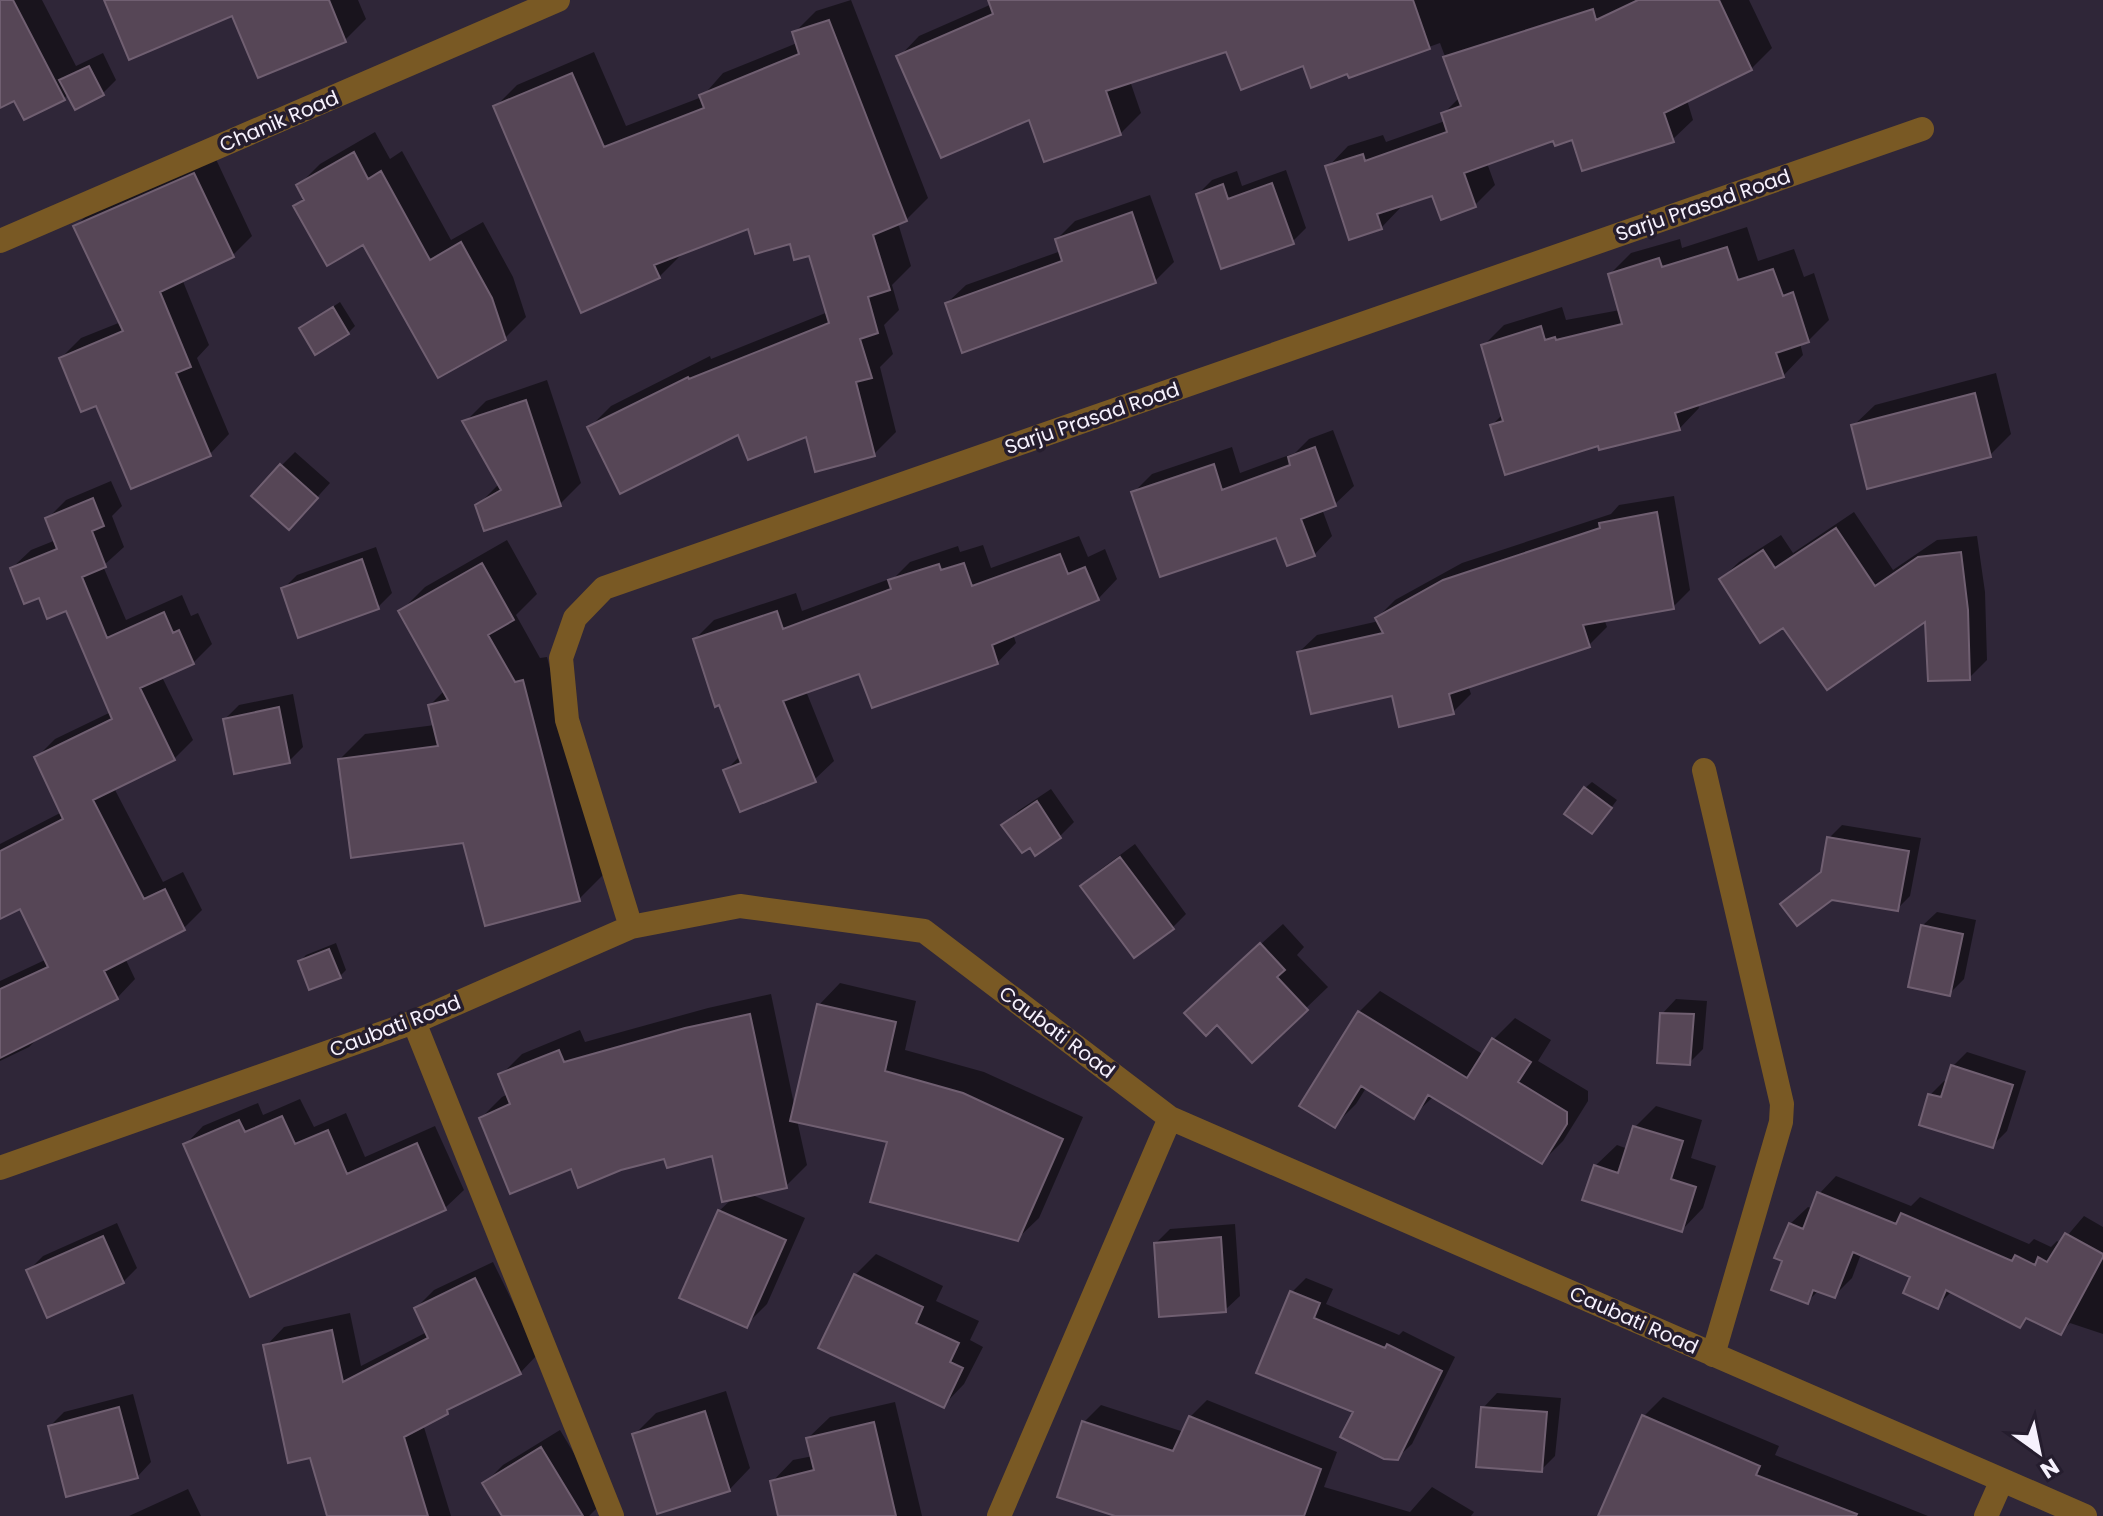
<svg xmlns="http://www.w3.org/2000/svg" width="2103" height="1516" viewBox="0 0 2103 1516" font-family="Poppins,sans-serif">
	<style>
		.shadow { fill: #0007 }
		.building { fill: #564656; stroke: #705f71; stroke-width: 2 }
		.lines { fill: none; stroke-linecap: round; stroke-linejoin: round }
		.minor { stroke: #795924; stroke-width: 24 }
		.labels { text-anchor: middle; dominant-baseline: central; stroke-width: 7; stroke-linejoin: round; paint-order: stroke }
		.street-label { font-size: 20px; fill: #f6f1fd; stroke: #251d2e }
	</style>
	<rect width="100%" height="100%" fill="#2f2638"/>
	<path class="shadow" d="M0,0h42l34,66 27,-13 13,27 -14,14h-34l-4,5 -49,-1 -15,8z
		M107,0h251l8,19 -21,21 -112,-27z
		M851,0l77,198 -22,22 -8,3 13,43 -19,19 7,25 -15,15 9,29 -13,13 16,65 -22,22 -67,-20 -218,-6 22,-22 99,-50 1,3 117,-47 -18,-59 -19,-12 -42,-15 -69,27 1,2 -22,22 -164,-170 22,-22 77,-33 32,74 76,-29 21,-24 74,-30 -3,-10 22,-22z
		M990,0h759l23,48 -21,21 -64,31 6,20 -21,20 -118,-1 -67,24 8,22 -20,20 -41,-12 -34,11 1,3 -20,21 -53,-61 20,-21 35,-11 3,7 59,-21 -2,-7 17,-17 -20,-54 -90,32 -1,-4 -122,-21 -97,31 11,32 -21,21 -89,-17 -132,-60 20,-21 73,-32z
		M375,132l15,27 12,-8 49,89 32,-18 30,55 13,40 -21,21 -141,-96 -68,-36 9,-10 -6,-11 21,-21z
		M214,155l38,81 -19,19 -51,24 27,66 -12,13 32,76 -19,20 -113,-51 -36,-45 20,-20 40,-16 -45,-96 19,-19z
		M1286,170l20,58 -14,14 -94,-48 14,-14 25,-9 5,15z
		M1150,195l24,67 -19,19 -208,22 19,-18 95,-34 -4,-12 18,-18z
		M1747,227l11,34 36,-12 10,28 10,-4 15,47 -21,21 -8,2 3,12 -20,21 -85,28 1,4 -20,21 -79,14 -108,-18 11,-11 -20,-68 21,-21 58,-18 4,13 54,-10 -10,-36 21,-21 49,-14 2,9z
		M340,302l15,24 -7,7 -46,-5z
		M1996,373l15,61 -21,21 -137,-29 22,-21z
		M547,380l34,103 -21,21 -82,1 21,-21 -34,-62 21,-21z
		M1333,430l21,56 -19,18 -13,5 10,27 -18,19 -36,-20 -144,-43 18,-18 80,-27 8,26 55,-20 14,-14z
		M295,452l35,31 -27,30 -22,-47z
		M111,481l11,25 -10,10 12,31 -21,19 23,54 56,-25 9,21 7,-3 14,31 -19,19 -31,14 31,63 -19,19 -60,29 49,94 20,-10 19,38 -18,18 -59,30 10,21 -18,19 -76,37 -12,12 -29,14v-80l47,-22 -27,-53 -20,11v-73l62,-32 -26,-54 19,-19 56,-27 -44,-103 -27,-13 -28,-28 19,-18 25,-10 -9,-21 19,-19z
		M1674,496l16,94 -17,17 -69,12 3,8 -18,18 -121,40 3,9 -18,18 -60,-19 -94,-41 18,-17 62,-14 -2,-3 18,-18 67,-37 149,-49 8,-9z
		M1854,512l39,58 44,-30 40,-4 8,56 2,68 -18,18 -42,-60 -143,7 -63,-46 18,-17 42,-27 12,18z
		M1079,536l9,21 17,-8 12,30 -19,20 -85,35 3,9 -19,20 -137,8 -54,20 28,70 -20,19 -89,-9 15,-15 -45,-117 19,-19 82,-27 6,18 93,-34 15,-15 48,-16 2,6 23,-7 8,23z
		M507,540l30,54 -21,21 24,43 7,-1 57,217 -25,25 -114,-58 -125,-82 25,-25 70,-9 -5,-20 15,-15 -45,-78 25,-25z
		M376,547l16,46 -14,14 -95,-18 14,-14z
		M293,694l10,53 -14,14 -64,-42 14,-14z
		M1592,782l25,18 -19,25 -13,-37z
		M1051,789l23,33 -14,14 -56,-11 14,-14z
		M1842,825l79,13 -11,58 -13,13 -66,-11 -48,6 40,-34 6,-32z
		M1135,844l51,70 -14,14 -89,-42 14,-14z
		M1937,912l39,8 -12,59 -14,14 -28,-67z
		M1283,924l21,23 -7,8 31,32 -76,73 -44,-68z
		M336,943l10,27 -7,7 -39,-16 6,-6z
		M840,983l76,18 -11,49 79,22 99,45 -44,101 -22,21 -127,-98 -93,-21 10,45 -21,21 -36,8 55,24 -38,86 -21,21 -27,-114 14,-13 -19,-44 -142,13 -91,-49 21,-21 6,-3 -7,-19 21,-21 58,-24 5,12 123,-34 63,-14 24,115 24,-104z
		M1380,991l104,64 10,-16 21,-21 36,22 -13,21 50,30v10l-25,40 -21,21 -108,-66 -21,20 -47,-28 -10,16 -21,21 24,-113z
		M1676,999l31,2 -4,48 -14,14 -27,-49z
		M1967,1052l59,19 -19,60 -14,14 -63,-50 14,-14 4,1 5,-16z
		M300,1099l14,28 32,-14 19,44 70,-31 29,64 -19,18 -260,-63 18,-19 55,-23 5,12z
		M1656,1106l46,14 -11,38 25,8 -13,42 -21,22 -87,-64 22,-21 11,4 7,-22z
		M1836,1176l75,30 9,-9 109,47 5,-5 17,8 6,-6 4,2 23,-27 19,11v107l-33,-11 -10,10 -31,-16 -9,8 -68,-34 -15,15 -25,-30 -51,-22 -9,24 -18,18 -15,-6 -12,12 -22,-42 5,-36 18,-17 5,2 6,-15z
		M117,1223l20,45 -14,14 -94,-12 14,-14z
		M1235,1224l5,72 -15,14 -69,-67 14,-14z
		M876,1254l67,32 -7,15 43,20 -9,19 13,7 -19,37 -21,22 -88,-131z
		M493,1262l45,92 -18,19 -65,31 -8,8 -24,12 28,92h-122l-17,-60 -46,-110 18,-19 66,-14 11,53 66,-34 -11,-24 18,-18z
		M1306,1278l27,11 -7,15 73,31 4,-4 52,26 -43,87 -15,14 -42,-47 -63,-119z
		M726,1391l24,77 -21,22 -95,-55 22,-22z
		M1497,1393l64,5 -6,58 -14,14 -58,-62z
		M133,1394l18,68 -14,15 -87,-51 14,-14z
		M1663,1397l116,49 -4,9 153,61h-311l27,-100z
		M1207,1400l130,52 -13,35 86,25 22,-25 42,25 -3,4h-350l-37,-94 17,-17 83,27 6,-15z
		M895,1402l27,114h-142l-8,-34 21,-22 20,-4 -5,-18 22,-21z
		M560,1430l43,72 -14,14h-84l-20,-33 18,-18z
		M188,1489l13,27h-72z"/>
	<path class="building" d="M0,0h13l52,100 -41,20 -10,-19 -14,7z
		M104,0h225l17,42 -88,36 -26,-62 -103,44z
		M988,0h425l17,49 -81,29 -2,-4 -36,14 -8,-22 -62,24 -15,-38 -120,39 15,44 -77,27 -15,-42 -88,38 -45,-102 97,-42z
		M1638,0h81l33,70 -88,43 10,29 -92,29 -10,-31 -17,6 -2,-5 -89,32 12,34 -35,13 -9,-24 -55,18 5,15 -33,11 -24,-74 38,-12 2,7 82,-29 -6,-19 20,-7 -18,-49 150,-48 3,11z
		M829,20l78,201 -34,14 17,55 -22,7 10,36 -18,6 12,39 -16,4 19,74 -60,16 -9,-35 -58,23 -10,-25 -118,59 -33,-67 101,-50 1,2 140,-56 -20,-67 -15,4 -4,-16 -35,10 -7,-25 -94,36 6,13 -79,35 -88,-207 79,-33 32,74 100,-39 -5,-13 100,-41 -7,-22z
		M89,66l15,29 -29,15 -16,-30z
		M354,152l14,27 13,-8 49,89 31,-18 31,56 14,42 -68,38 -75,-133 -36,21 -34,-60 11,-6 -8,-15z
		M194,173l40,84 -74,35 31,75 -15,6 35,83 -80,33 -35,-83 -15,6 -22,-54 64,-27 -50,-105z
		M1272,183l22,61 -73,25 -25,-75 27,-10 5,15z
		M1132,212l24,71 -194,70 -17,-50 117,-42 -7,-22z
		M1727,247l11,33 35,-11 10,27 10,-4 16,50 -33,11 8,24 -109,36 5,17 -81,20 -1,-4 -93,29 -15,-50 13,-4 -22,-76 60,-19 4,14 10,-3 1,3 66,-16 -14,-50 51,-16 3,9z
		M333,307l16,27 -34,21 -16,-27z
		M1975,393l16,64 -124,32 -16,-64z
		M526,400l35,106 -77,25 -9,-26 26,-15 -39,-69z
		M1315,447l21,59 -35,13 14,37 -28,10 -11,-28 -116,39 -29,-85 83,-28 8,26 68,-25 -2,-8z
		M280,464l38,34 -29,32 -38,-34z
		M93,498l11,28 -12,5 14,36 -24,10 25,61 57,-26 9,21 6,-3 15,34 -54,24 35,72 -82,40 51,99 21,-10 20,41 -81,41 14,28 -118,59v-69l48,-22 -28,-58 -20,10v-68l63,-32 -29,-62 78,-38 -46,-108 -19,8 -8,-21 -15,6 -14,-36 47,-19 -12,-31z
		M1657,512l17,97 -91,16 7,22 -141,47 5,20 -55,13 -7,-31 -81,18 -14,-62 86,-19 -8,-15 68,-38 157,-52 -1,-5z
		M1836,528l39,58 43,-29 43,-5 7,58 2,70 -42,1 -3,-59 -98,68 -44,-62 -23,15 -41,-64 44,-29 12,18z
		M1060,554l8,20 17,-7 14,33 -107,45 6,19 -126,44 -13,-34 -76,27 33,81 -76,30 -17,-42 18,-7 -22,-58 -4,2 -22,-68 84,-28 6,18 108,-40 -3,-9 51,-16 2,6 23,-7 8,23z
		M362,559l17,50 -81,29 -17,-50z
		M482,563l32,57 -26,15 27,47 8,-2 57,221 -95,25 -22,-83 -112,15 -13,-99 100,-13 -10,-41 20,-5 -50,-89z
		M279,707l11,56 -56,11 -11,-55z
		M1584,787l28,21 -20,26 -28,-20z
		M1037,801l24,37 -26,18 -5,-8 -8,5 -21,-28z
		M1827,837l82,14 -11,60 -66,-11 -35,26 -17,-22 41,-32z
		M1120,857l54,72 -40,29 -54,-72z
		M1921,925l42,9 -13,62 -42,-9z
		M1260,943l25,27 -8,7 31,33 -56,53 -35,-38 -11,11 -22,-23z
		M329,949l12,29 -32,12 -11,-29z
		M817,1004l79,18 -11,49 78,22 100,46 -45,102 -148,-39 17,-60 -97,-21z
		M1358,1011l109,67 25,-40 39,24 -13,20 49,30v12l-25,40 -114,-69 -14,24 -53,-33 -26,42 -36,-22z
		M1660,1013l34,1 -4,51 -33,-2z
		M750,1014l37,174 -65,14 -10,-46 -45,12 -3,-9 -43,11 -43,18 -7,-19 -61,25 -31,-76 31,-14 -12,-30 61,-24 5,12 121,-34z
		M1951,1065l62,20 -20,63 -74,-23 9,-31 13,3z
		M282,1116l13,28 33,-14 19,44 70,-31 29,67 -196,87 -67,-153 56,-24 6,12z
		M1633,1126l50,15 -12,38 25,8 -14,45 -100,-32 12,-35 24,8z
		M1817,1192l79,32 5,-11 111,48 3,-6 20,10 3,-8 9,5 18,-29 38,21v3l-42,78 -35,-17 -6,10 -74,-38 -8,19 -35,-16 7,-16 -57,-25 -18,46 -22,-8 -5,14 -37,-14 11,-29 -8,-3 15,-35 14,6z
		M718,1210l68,30 -39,88 -68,-30z
		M103,1236l21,47 -77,35 -21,-48z
		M1221,1237l5,75 -67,5 -5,-74z
		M854,1274l69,33 -7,16 43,20 -9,19 13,6 -19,40 -126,-60z
		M475,1278l46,96 -74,36 1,4 -44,23 24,79h-101l-17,-58 -22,5 -25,-118 69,-15 11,52 85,-44 -14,-30z
		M1290,1291l30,12 -6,15 71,30 2,-4 55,27 -44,89 -14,-1 -44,-22 13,-25 -97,-39z
		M119,1407l19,71 -72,19 -18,-71z
		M1481,1407l66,5 -5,60 -66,-5z
		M705,1411l25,80 -73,23 -25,-80z
		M1642,1415l118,51 -4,9 101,39 -1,2h-258z
		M1189,1416l132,53 -17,47h-189l-58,-19 25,-76 91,30z
		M874,1422l22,94h-118l-8,-35 44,-11 -8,-32z
		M541,1447l42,69h-81l-20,-33z"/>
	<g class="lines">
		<path class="minor" d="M0,241l558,-241
			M1704,770l78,334 -1,18 -68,233
			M631,927l-64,-207 -6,-62 14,-40 29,-30 1318,-459
			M414,1022l198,494
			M0,1168l414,-146 217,-95 109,-21 184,25 246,187 915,398
			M999,1516l171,-398
			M1986,1516l16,-36"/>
	</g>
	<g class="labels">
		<g class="street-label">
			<text transform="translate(279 121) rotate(-23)">Chanik Road</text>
			<text transform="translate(1703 205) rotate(-19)">Sarju Prasad Road</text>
			<text transform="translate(1092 418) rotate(-19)">Sarju Prasad Road</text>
			<text transform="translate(395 1026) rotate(-21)">Caubati Road</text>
			<text transform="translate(1057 1032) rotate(37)">Caubati Road</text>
			<text transform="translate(1634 1320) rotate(24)">Caubati Road</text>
		</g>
	</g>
	<g transform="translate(2039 1452) rotate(147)" stroke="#251d2e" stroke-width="6" paint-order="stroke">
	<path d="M0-6L14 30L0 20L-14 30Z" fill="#f6f1fd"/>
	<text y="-12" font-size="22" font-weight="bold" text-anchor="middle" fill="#f6f1fd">N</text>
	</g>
</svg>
